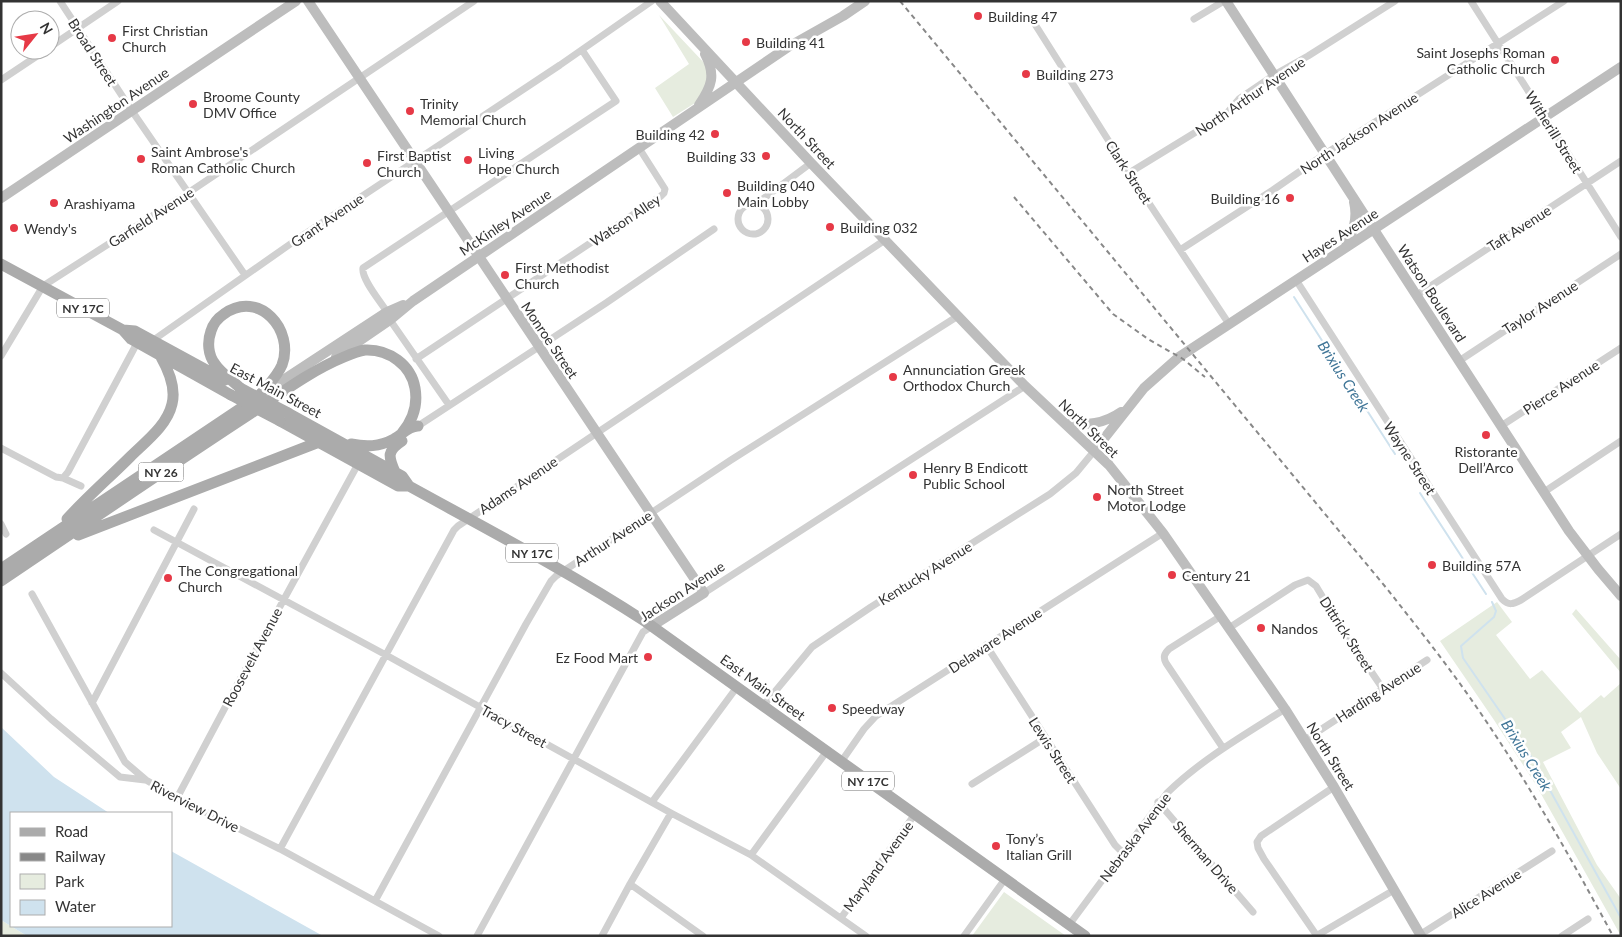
<svg xmlns="http://www.w3.org/2000/svg" width="1622" height="937" viewBox="0 0 1622 937" font-family="Lato,sans-serif">
	<style>
		.green { fill: #e6ecdf }
		.water { fill: #cfe2ee }
		.lines { fill: none; stroke-linecap: round; stroke-linejoin: round }
		.stream { stroke: #cfe2ee; stroke-width: 2 }
		.street { stroke: #d0d0d0; stroke-width: 7 }
		.secondary { stroke: #bdbdbd; stroke-width: 10 }
		.primary { stroke: #ababab; stroke-width: 11 }
		.rail { stroke: #888; stroke-width: 2; stroke-dasharray: 5 4; stroke-linecap: butt }
		.primary-bridge { stroke: #ababab; stroke-width: 11 }
		.poi-dot { fill: #e63946; stroke: #fff; stroke-width: 2 }
		.labels { text-anchor: middle; dominant-baseline: central; stroke-width: 5; stroke-linejoin: round; paint-order: stroke }
		.shield { fill: #fff; stroke: #707070; stroke-width: 1 }
		.shield-label { font-size: 12px; font-weight: bold; fill: #333 }
		.poi-label { font-size: 14px; fill: #333; stroke: #fff; text-anchor: start }
		.street-label { font-size: 14px; fill: #333; stroke: #fff }
		.water-label { font-size: 15px; font-style: italic; fill: #3f7597; stroke: #fff }
	</style>
	<rect width="100%" height="100%" fill="#fff"/>
	<path class="green" d="M659,15l49,52 -2,29 -33,21 -18,-29 34,-24z
		M1497,602l15,20 -16,13 34,44 12,-9 38,43 21,-18 3,3 17,-15v106l-24,-36 -16,-36 -20,15 10,16 -28,14 54,103 24,34v37l-85,-151 -42,-65 -54,-79z
		M1576,609l45,51v13l-49,-59z
		M1004,892l62,44h-94z
		M1,920l26,16h-26z"/>
	<path class="water" d="M1,727l53,50 55,36h-98v113h160v-75l152,85h-296l-26,-16z"/>
	<g class="lines">
		<path class="stream" d="M1294,297l101,157
			M1420,493l66,101
			M1492,602l4,9 -2,6 -33,29 2,12 69,100 89,160"/>
		<path class="street" d="M60,1l72,110 113,164
			M1471,1l150,236
			M1031,18l98,155 100,151
			M1194,19l30,-18
			M50,47l68,-46
			M1,80l45,-30
			M1129,173l98,-60 12,-14 35,-24 34,-19 87,-55
			M756,204l55,-41
			M738 219a15 15 0 1 1 30 0a15 15 0 1 1-30 0Z
			M1180,250l93,-60 52,-36 239,-153
			M1296,280l206,319c7,7 11,5 19,1l100,-66
			M1417,295l204,-134
			M387,312c-6,-10 -26,-33 -24,-44l253,-167 -34,-51
			M390,320l59,85
			M152,341l144,-101 264,-175 92,-64
			M1,356l42,-70 145,-93 286,-192
			M416,359l245,-163 3,-3 1,-4 -26,-41
			M1459,361l162,-107
			M418,426l188,-123 108,-74
			M1501,426l120,-78
			M1,448l55,29 7,1 18,8
			M63,478l5,-6 69,-129
			M1544,492l77,-51
			M1,524l5,10
			M154,530l232,125 285,158 80,42 115,81
			M704,593l321,-207
			M32,594l93,168 21,18 31,18 103,51 159,87
			M1221,616l-52,33c-5,5 -6,8 -3,14l57,85
			M1229,628l66,-43 13,-5 8,6 23,38 44,65
			M986,645l129,200 8,8
			M1,673l50,46 69,58 25,3
			M92,703l102,-194
			M763,706l49,-59 59,-40 179,-113 26,-21 19,-23
			M1305,740l122,-80
			M841,762l23,-33 12,-13 287,-183
			M972,784l73,-46
			M177,798l60,-113 121,-221
			M652,802l85,-115
			M1158,802l95,110
			M280,849l174,-319 4,-4 427,-286
			M751,855l76,-104
			M630,884l73,52
			M375,901l151,-277 25,-43 5,-5 175,-116 227,-144
			M841,918l74,-104
			M1069,925l98,-132c35,-34 77,-58 118,-84
			M1421,934l131,-83
			M477,936l160,-293 6,-11 9,-6
			M602,936l28,-52 41,-71
			M964,936l41,-57
			M1316,936l78,-46
			M1317,936l-53,-77 -6,-11 -1,-6 4,-6 73,-49
			M1562,936l26,-17"/>
		<path class="secondary" d="M308,1l396,592 -52,33
			M660,1l151,162 214,223 84,79 54,68 122,176 49,78 87,149
			M1226,1l343,530 29,38 23,27
			M699,105c13,-19 17,-30 6,-51
			M1,198l295,-197
			M1346,246c7,-14 12,-28 8,-44
			M336,357l54,-37 23,-19 375,-254 55,-31 22,-15
			M265,392l122,-80 16,-7
			M1067,424c20,1 37,0 54,-12
			M1095,450l49,-62 35,-31 442,-290"/>
		<path class="primary" d="M1,264l122,66 8,9 100,56
			M123,330l12,1 90,49
			M288,413l114,63 7,10c80,44 160,86 237,136l439,314
			M280,421l118,65h11
			M351,444c15,3 28,3 43,-5 8,-4 14,-13 24,-13
			M395,472c-7,-16 -8,-21 7,-31
			M67,519c20,-22 42,-41 63,-62 15,-15 37,-31 42,-53 4,-16 -3,-33 -11,-47
			M78,535l241,-93
			M1,569l258,-173c8,-10 18,-19 23,-31 13,-35 -23,-76 -58,-51 -6,4 -11,10 -13,17 -4,11 -3,24 4,33 6,9 17,16 25,24
			M1,581c83,-56 165,-112 249,-167 30,-20 60,-43 94,-57 7,-3 14,-6 21,-7 24,-1 46,15 50,38 3,17 -2,32 -13,45"/>
		<path class="rail" d="M900,1l488,589c29,37 58,73 85,112 52,75 97,154 140,234
			M1014,197l99,117 35,25 35,20 22,18"/>
		<path class="primary-bridge" d="M240,388l48,25
			M231,395l49,26"/>
	</g>
	<g class="poi-dot">
		<circle cx="978" cy="16" r="5"/>
		<circle cx="112" cy="38" r="5"/>
		<circle cx="746" cy="42" r="5"/>
		<circle cx="1555" cy="60" r="5"/>
		<circle cx="1026" cy="74" r="5"/>
		<circle cx="193" cy="104" r="5"/>
		<circle cx="410" cy="111" r="5"/>
		<circle cx="715" cy="134" r="5"/>
		<circle cx="766" cy="156" r="5"/>
		<circle cx="141" cy="159" r="5"/>
		<circle cx="468" cy="160" r="5"/>
		<circle cx="367" cy="163" r="5"/>
		<circle cx="727" cy="193" r="5"/>
		<circle cx="1290" cy="198" r="5"/>
		<circle cx="54" cy="203" r="5"/>
		<circle cx="830" cy="227" r="5"/>
		<circle cx="14" cy="228" r="5"/>
		<circle cx="505" cy="275" r="5"/>
		<circle cx="893" cy="377" r="5"/>
		<circle cx="1486" cy="435" r="5"/>
		<circle cx="913" cy="475" r="5"/>
		<circle cx="1097" cy="497" r="5"/>
		<circle cx="1432" cy="565" r="5"/>
		<circle cx="1172" cy="575" r="5"/>
		<circle cx="168" cy="578" r="5"/>
		<circle cx="1261" cy="628" r="5"/>
		<circle cx="648" cy="657" r="5"/>
		<circle cx="832" cy="708" r="5"/>
		<circle cx="996" cy="846" r="5"/>
	</g>
	<g class="labels">
		<g class="shield">
			<rect x="57" y="298.5" width="52" height="19" rx="4"/>
			<rect x="138.5" y="462.5" width="45" height="19" rx="4"/>
			<rect x="506" y="543.5" width="52" height="19" rx="4"/>
			<rect x="842" y="771.5" width="52" height="19" rx="4"/>
		</g>
		<g class="shield-label">
			<text x="83" y="308">NY 17C</text>
			<text x="161" y="472">NY 26</text>
			<text x="532" y="553">NY 17C</text>
			<text x="868" y="781">NY 17C</text>
		</g>
		<g class="poi-label">
			<text x="988" y="16">Building 47</text>
			<text x="122" y="30">First Christian<tspan x="122" dy="16">Church</tspan></text>
			<text x="756" y="42">Building 41</text>
			<text x="1545" y="52" text-anchor="end">Saint Josephs Roman<tspan x="1545" dy="16">Catholic Church</tspan></text>
			<text x="1036" y="74">Building 273</text>
			<text x="203" y="96">Broome County<tspan x="203" dy="16">DMV Office</tspan></text>
			<text x="420" y="103">Trinity<tspan x="420" dy="16">Memorial Church</tspan></text>
			<text x="705" y="134" text-anchor="end">Building 42</text>
			<text x="151" y="151">Saint Ambrose's<tspan x="151" dy="16">Roman Catholic Church</tspan></text>
			<text x="478" y="152">Living<tspan x="478" dy="16">Hope Church</tspan></text>
			<text x="377" y="155">First Baptist<tspan x="377" dy="16">Church</tspan></text>
			<text x="756" y="156" text-anchor="end">Building 33</text>
			<text x="737" y="185">Building 040<tspan x="737" dy="16">Main Lobby</tspan></text>
			<text x="1280" y="198" text-anchor="end">Building 16</text>
			<text x="64" y="203">Arashiyama</text>
			<text x="840" y="227">Building 032</text>
			<text x="24" y="228">Wendy's</text>
			<text x="515" y="267">First Methodist<tspan x="515" dy="16">Church</tspan></text>
			<text x="903" y="369">Annunciation Greek<tspan x="903" dy="16">Orthodox Church</tspan></text>
			<text x="1486" y="451" text-anchor="middle">Ristorante<tspan x="1486" dy="16">Dell’Arco</tspan></text>
			<text x="923" y="467">Henry B Endicott<tspan x="923" dy="16">Public School</tspan></text>
			<text x="1107" y="489">North Street<tspan x="1107" dy="16">Motor Lodge</tspan></text>
			<text x="1442" y="565">Building 57A</text>
			<text x="178" y="570">The Congregational<tspan x="178" dy="16">Church</tspan></text>
			<text x="1182" y="575">Century 21</text>
			<text x="1271" y="628">Nandos</text>
			<text x="638" y="657" text-anchor="end">Ez Food Mart</text>
			<text x="842" y="708">Speedway</text>
			<text x="1006" y="838">Tony’s<tspan x="1006" dy="16">Italian Grill</tspan></text>
		</g>
		<g class="street-label">
			<text transform="translate(93 52) rotate(57)">Broad Street</text>
			<text transform="translate(1250 96) rotate(-34)">North Arthur Avenue</text>
			<text transform="translate(116 105) rotate(-34)">Washington Avenue</text>
			<text transform="translate(1554 132) rotate(58)">Witherill Street</text>
			<text transform="translate(1359 133) rotate(-33)">North Jackson Avenue</text>
			<text transform="translate(807 138) rotate(47)">North Street</text>
			<text transform="translate(1129 172) rotate(57)">Clark Street</text>
			<text transform="translate(151 217) rotate(-33)">Garfield Avenue</text>
			<text transform="translate(327 220) rotate(-34)">Grant Avenue</text>
			<text transform="translate(625 220) rotate(-34)">Watson Alley</text>
			<text transform="translate(505 222) rotate(-34)">McKinley Avenue</text>
			<text transform="translate(1519 228) rotate(-33)">Taft Avenue</text>
			<text transform="translate(1340 235) rotate(-33)">Hayes Avenue</text>
			<text transform="translate(1432 293) rotate(57)">Watson Boulevard</text>
			<text transform="translate(1540 307) rotate(-33)">Taylor Avenue</text>
			<text transform="translate(550 340) rotate(56)">Monroe Street</text>
			<text transform="translate(1561 387) rotate(-33)">Pierce Avenue</text>
			<text transform="translate(276 390) rotate(28)">East Main Street</text>
			<text transform="translate(1089 428) rotate(44)">North Street</text>
			<text transform="translate(1410 458) rotate(57)">Wayne Street</text>
			<text transform="translate(518 485) rotate(-34)">Adams Avenue</text>
			<text transform="translate(613 538) rotate(-33)">Arthur Avenue</text>
			<text transform="translate(925 573) rotate(-32)">Kentucky Avenue</text>
			<text transform="translate(682 591) rotate(-33)">Jackson Avenue</text>
			<text transform="translate(1347 634) rotate(57)">Dittrick Street</text>
			<text transform="translate(995 640) rotate(-33)">Delaware Avenue</text>
			<text transform="translate(252 657) rotate(-62)">Roosevelt Avenue</text>
			<text transform="translate(763 687) rotate(36)">East Main Street</text>
			<text transform="translate(1378 692) rotate(-33)">Harding Avenue</text>
			<text transform="translate(514 726) rotate(29)">Tracy Street</text>
			<text transform="translate(1053 750) rotate(57)">Lewis Street</text>
			<text transform="translate(1331 756) rotate(58)">North Street</text>
			<text transform="translate(195 806) rotate(27)">Riverview Drive</text>
			<text transform="translate(1135 837) rotate(-53)">Nebraska Avenue</text>
			<text transform="translate(1206 857) rotate(49)">Sherman Drive</text>
			<text transform="translate(878 866) rotate(-54)">Maryland Avenue</text>
			<text transform="translate(1486 893) rotate(-32)">Alice Avenue</text>
		</g>
		<g class="water-label">
			<text transform="translate(1344 376) rotate(57)">Brixius Creek</text>
			<text transform="translate(1527 755) rotate(58)">Brixius Creek</text>
		</g>
	</g>
	<rect width="1622" height="937" fill="none" stroke="#333333" stroke-width="5"/>
	<rect x="10" y="812" width="162" height="115" fill="#ffffff" stroke="#adadad"/>
	<rect x="20" y="828" width="25" height="8" fill="#ababab" stroke="#adadad"/>
	<text x="55" y="837" font-size="15" fill="#333333">Road</text>
	<rect x="20" y="853" width="25" height="8" fill="#888888" stroke="#adadad"/>
	<text x="55" y="862" font-size="15" fill="#333333">Railway</text>
	<rect x="20" y="874" width="25" height="15" fill="#e6ecdf" stroke="#adadad"/>
	<text x="55" y="887" font-size="15" fill="#333333">Park</text>
	<rect x="20" y="900" width="25" height="15" fill="#cfe2ee" stroke="#adadad"/>
	<text x="55" y="912" font-size="15" fill="#333333">Water</text>
	<g transform="translate(35 35) rotate(60)"><circle r="24" fill="#ffffff" stroke="#adadad"/>
	<path d="M0-4L9 19L0 12L-9 19Z" fill="#e63946"/>
	<text y="-8" font-size="14" font-weight="bold" text-anchor="middle" fill="#333333">N</text>
	</g>
</svg>
